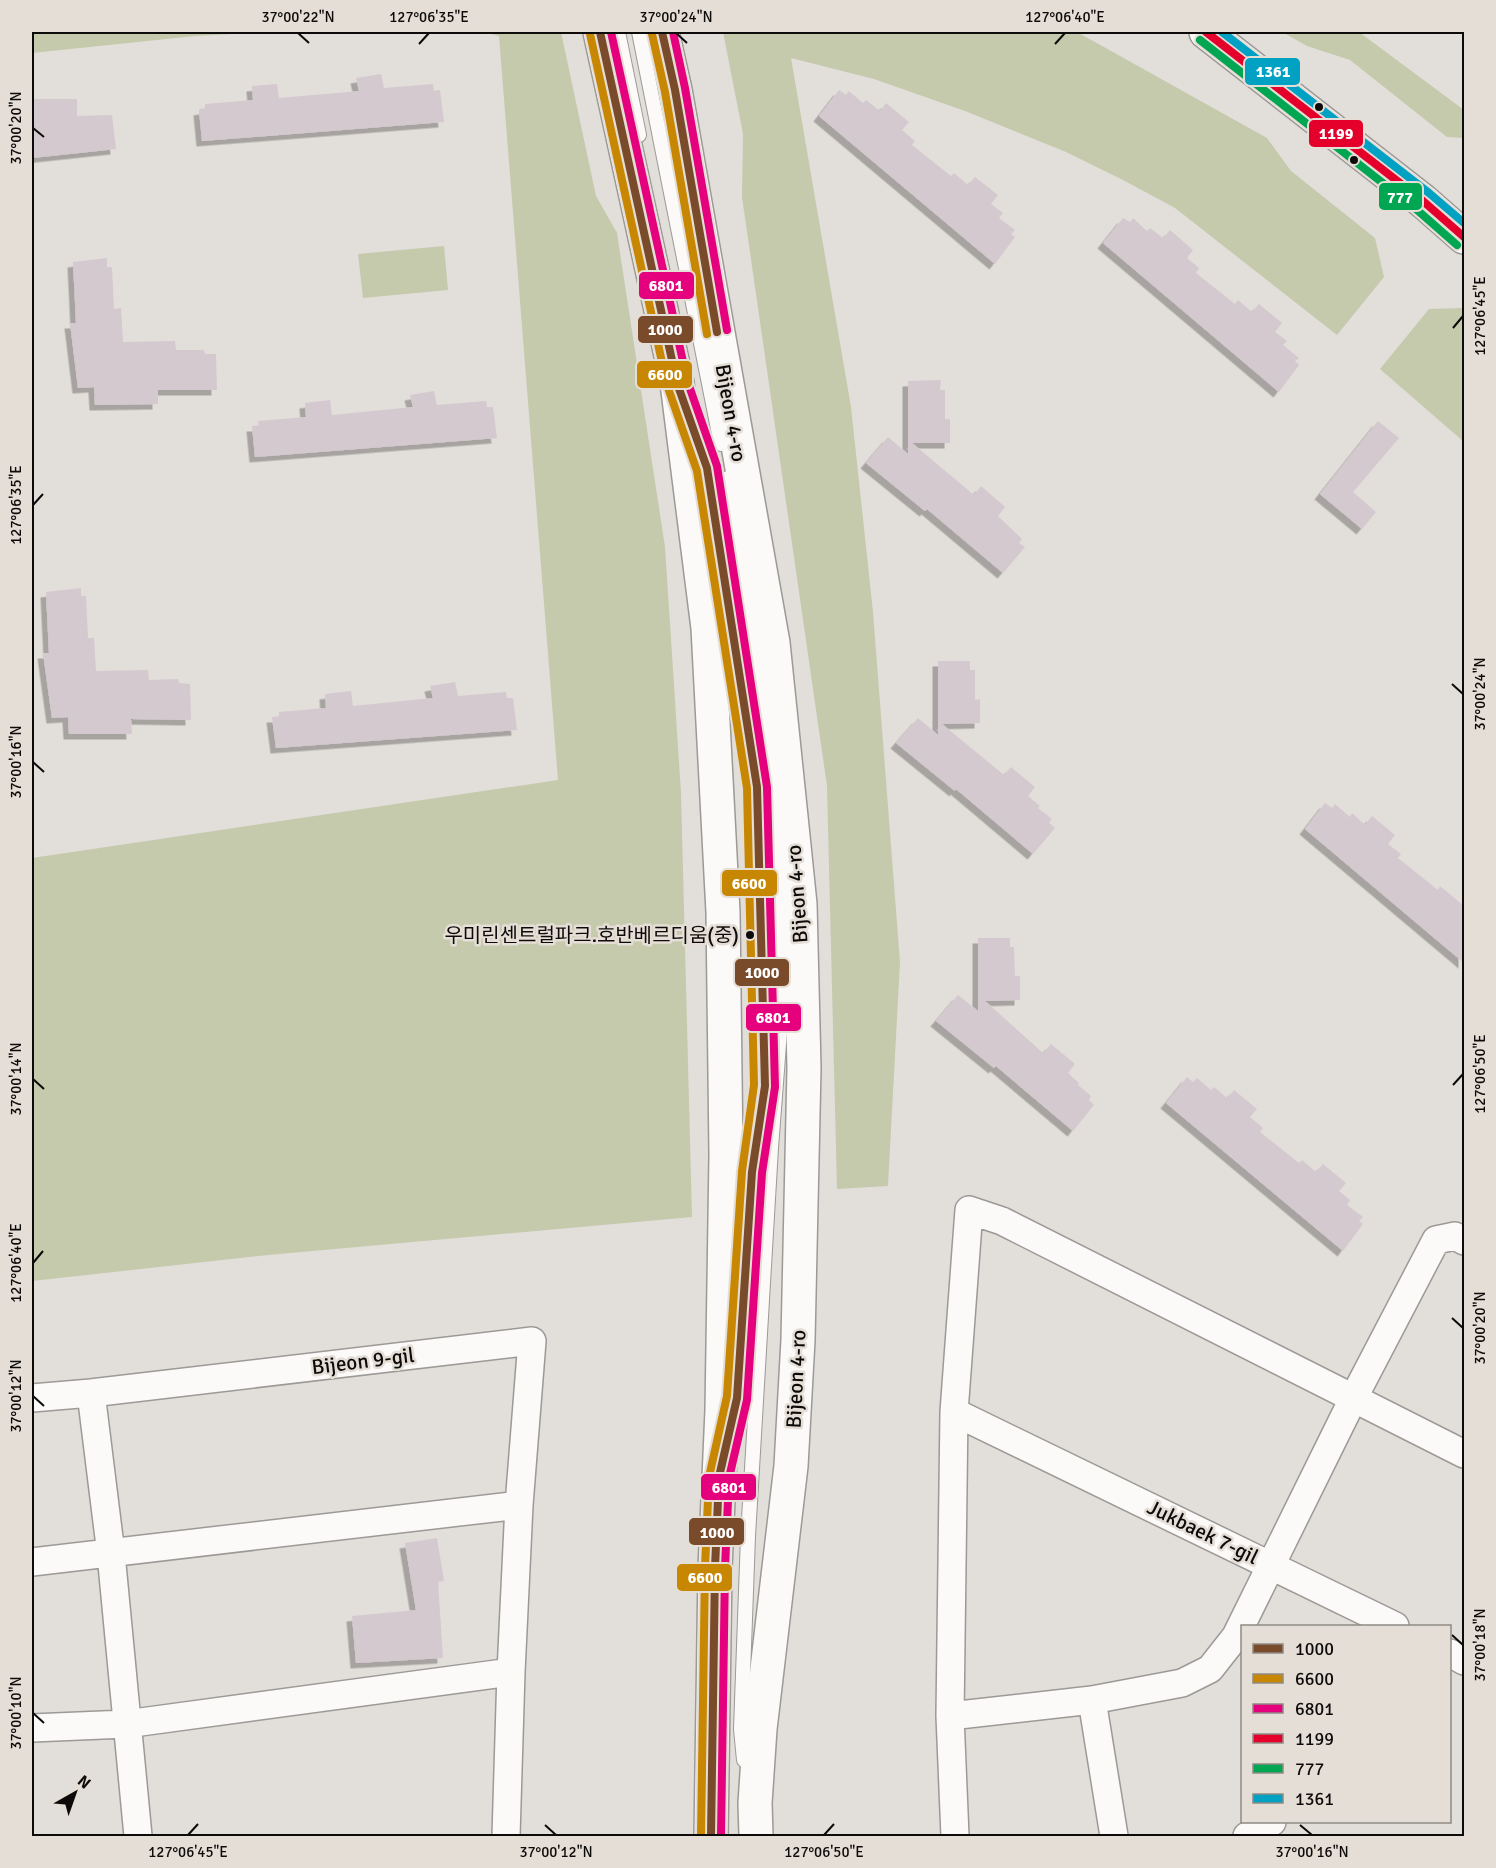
<svg xmlns="http://www.w3.org/2000/svg" width="1496" height="1868" viewBox="0 0 1496 1868" font-family="Signika,'Noto Sans KR',sans-serif">
	<style>
		.green { fill: #c5caac }
		.building { fill: #d5c9d0; filter: url(#shadow) }
		.lines { fill: none; stroke-linecap: round; stroke-linejoin: round }
		.service-casing { stroke: #9c9996; stroke-width: 16 }
		.minor-casing { stroke: #9c9996; stroke-width: 30 }
		.tertiary-casing { stroke: #9c9996; stroke-width: 36 }
		.secondary-casing { stroke: #9c9996; stroke-width: 36 }
		.service { stroke: #fbfaf9; stroke-width: 14 }
		.minor { stroke: #fbfaf9; stroke-width: 27 }
		.tertiary { stroke: #fbfaf9; stroke-width: 33 }
		.secondary { stroke: #fbfaf9; stroke-width: 33 }
		.bus-1-casing { stroke: #e5ded6; stroke-width: 12 }
		.bus-2-casing { stroke: #e5ded6; stroke-width: 12 }
		.bus-3-casing { stroke: #e5ded6; stroke-width: 12 }
		.bus-4-casing { stroke: #e5ded6; stroke-width: 12 }
		.bus-5-casing { stroke: #e5ded6; stroke-width: 12 }
		.bus-6-casing { stroke: #e5ded6; stroke-width: 12 }
		.bus-1 { stroke: #7a4b2a; stroke-width: 8 }
		.bus-2 { stroke: #c88702; stroke-width: 8 }
		.bus-3 { stroke: #e5007d; stroke-width: 8 }
		.bus-4 { stroke: #e4002b; stroke-width: 8 }
		.bus-5 { stroke: #00a651; stroke-width: 8 }
		.bus-6 { stroke: #01a1c4; stroke-width: 8 }
		.ticks { fill: none; stroke: #0d0b09; stroke-width: 2 }
		.bus-dot { fill: #0d0b09; stroke: #e5ded6; stroke-width: 2 }
		.labels { text-anchor: middle; dominant-baseline: central; stroke-width: 5; stroke-linejoin: round; paint-order: stroke }
		.bus-label { font-size: 20px; fill: #0d0b09; stroke: #e5ded6; text-anchor: end }
		.street-label { font-size: 21px; fill: #0d0b09; stroke: #e5ded6 }
		.line-badge { stroke: #e5ded6; stroke-width: 2 }
		.badge-label { font-size: 16px; text-anchor: middle; font-weight: bold; fill: #fff }
		.neatline { fill: none; stroke: #0d0b09; stroke-width: 2 }
		.ticks-label { font-size: 15px; text-anchor: middle; fill: #0d0b09 }
	</style>
	<defs>
		<filter id="shadow"><feDropShadow dx="-5.5" dy="5.5" stdDeviation="0" flood-color="#0004"/></filter>
	</defs>
	<rect width="100%" height="100%" fill="#e2deda"/>
	<path class="green" d="M32,32h238l-75,4 -163,17z
		M483,32h78l35,164 21,37 48,314 16,246 11,424 -424,38 -236,26v-423l526,-78 -59,-744z
		M723,32h354l190,106 24,33 84,67 9,39 -47,58 -162,-127 -52,-28 -57,-28 -101,-41 -91,-32 -83,-21 60,349 22,205 27,350 -12,224 -51,3 -10,-403 -85,-589 1,-63z
		M1282,32h77l105,78v28l-17,-1 -97,-77 -43,-14z
		M444,246l4,44 -85,8 -5,-44z
		M1463,308l1,2v132l-84,-73 49,-60z"/>
	<path class="building" d="M381,74l3,14 49,-4 1,7 6,-1 4,32 -242,19 -3,-31 6,-1v-5l48,-4 -1,-14 25,-2 2,14 80,-7 -3,-13z
		M839,90l7,5 3,-4 14,12 3,-3 14,11 6,-8 23,19 -7,8 13,11 -3,4 39,31 3,-3 14,12 7,-8 23,18 -7,9 12,9 -4,5 16,12 -4,4 4,3 -20,27 -176,-148z
		M32,99h45v17l35,-1 4,34 -84,9z
		M1123,218l7,4 3,-4 14,13 3,-3 13,10 7,-8 23,20 -6,8 12,10 -3,5 39,31 3,-4 14,12 7,-8 23,19 -7,9 12,9 -4,4 16,13 -4,3 4,4 -20,27 -176,-149z
		M107,258v9h5l2,42 7,-1 2,34 52,-1 1,9h28l1,4h11l1,36h-59v14l-63,1 -1,-18 -16,1 -8,-65h6l-3,-61z
		M941,380l-1,10h5v29h5v24h-38l62,52 7,-9 24,21 -7,9 24,23 -3,4 6,4 -22,26 -76,-64 -2,2 -59,-48 22,-26 20,17v-73z
		M434,391l3,14 49,-4 1,6h6l4,31 -242,19 -3,-31h7l-1,-5 48,-4 -1,-14 25,-3 2,15 81,-8 -3,-12z
		M1378,421l21,17 -46,54 23,20 -14,17 -42,-35z
		M81,588v8h5l2,42h6l2,33 52,-1 1,10 29,-1 1,4 11,1 1,36 -60,-1 1,15h-63l-1,-17 -16,1 -9,-65h6l-3,-61z
		M938,661h32v9h5v30l5,-1v24l-38,1 62,51 7,-8 24,20 -7,9 12,10 -2,2 14,11 -3,4 6,5 -22,26 -77,-65 -1,2 -59,-48 22,-25 20,17z
		M455,682l3,14 48,-4 1,6h6l4,32 -241,18 -4,-31h7v-5l47,-4 -1,-14 26,-3 2,15 80,-8 -3,-12z
		M1325,803l7,5 3,-4 15,13 2,-4 13,12 7,-9 23,19 -7,9 13,10 -3,4 40,32 2,-4 24,20v57l-159,-134z
		M978,938h32v9h4l1,29h5v24l-35,1 58,52 8,-9 24,20 -7,9 11,10 -1,2 13,11 -2,4 5,5 -21,26 -77,-65 -2,2 -58,-47 22,-26 20,16z
		M1187,1077l6,5 4,-4 14,12 3,-3 13,11 7,-8 23,19 -7,8 13,11 -3,4 39,31 3,-3 14,12 7,-8 23,19 -7,8 11,9 -3,5 16,12 -4,4 4,3 -20,27 -177,-148z
		M437,1538l7,43 -6,1 5,76 -87,5 -4,-47 64,-6 -11,-67z"/>
	<g class="lines">
		<g class="service-casing">
			<path id="service" d="M618,32l21,103
				M639,32l82,412
				M698,442l9,26 31,190 19,129 7,210 1,89 -13,86 -14,210
				M728,478l43,295
				M774,801l6,104
				M744,1760l-3,-31 7,-193 23,-388 12,-156 -2,-70 6,-31"/>
		</g>
		<g class="minor-casing">
			<path id="minor" d="M91,1393l20,161 27,282
				M32,1398l59,-5 441,-52 -13,164 -8,167 -5,164
				M954,1412l441,214
				M32,1562l487,-57
				M1450,1653l14,8
				M1092,1700l22,136
				M950,1716l142,-16 90,-17 28,-14 26,-33 118,-239 82,-157 19,-4 9,5
				M32,1728l94,-4 385,-52
				M955,1836l-5,-120 4,-304 15,-202 33,11 462,233
				M1247,1836l25,-14"/>
		</g>
		<g class="tertiary-casing">
			<path id="tertiary" d="M1206,32l217,169 41,36"/>
		</g>
		<g class="secondary-casing">
			<path id="secondary" d="M600,32l77,351 31,245 15,284 3,243 -4,255 -7,158 -4,268
				M662,32l13,58 98,553 27,261 4,164 -6,272 -7,126 -31,263 -5,74 1,33"/>
		</g>
		<use href="#service" class="service"/>
		<use href="#minor" class="minor"/>
		<use href="#tertiary" class="tertiary"/>
		<use href="#secondary" class="secondary"/>
		<g class="bus-1-casing">
			<path id="bus-1" d="M600,32l77,351 30,85 50,319 8,299 -13,86 -15,226 -18,79 -4,91 -4,268
				M662,32l13,58 42,242"/>
		</g>
		<g class="bus-2-casing">
			<path id="bus-2" d="M590,34l77,351 30,86 50,317 7,297 -12,86 -15,225 -18,81 -4,91 -4,268
				M652,34l13,58 42,242"/>
		</g>
		<g class="bus-3-casing">
			<path id="bus-3" d="M611,32l76,348 30,86 50,321 8,300 -13,86 -15,227 -18,78 -4,90 -4,268
				M673,32l12,56 42,242"/>
		</g>
		<g class="bus-4-casing">
			<path id="bus-4" d="M1206,32l217,169 41,36"/>
		</g>
		<g class="bus-5-casing">
			<path id="bus-5" d="M1200,40l216,169 41,36"/>
		</g>
		<g class="bus-6-casing">
			<path id="bus-6" d="M1222,32l207,161 35,30"/>
		</g>
		<use href="#bus-1" class="bus-1"/>
		<use href="#bus-2" class="bus-2"/>
		<use href="#bus-3" class="bus-3"/>
		<use href="#bus-4" class="bus-4"/>
		<use href="#bus-5" class="bus-5"/>
		<use href="#bus-6" class="bus-6"/>
	</g>
	<path class="ticks" d="M298,33l11,10M676,33l11,10M419,44l10,-11M1055,44l10,-11M33,128l11,9M1453,328l10,-12M33,505l10,-11M1452,684l11,10M33,762l11,10M33,1079l11,10M1453,1085l10,-11M33,1263l10,-12M1452,1318l11,10M33,1396l11,10M1452,1635l11,10M33,1713l11,10M545,1825l11,10M1300,1825l12,10M188,1835l10,-11M824,1835l10,-11"/>
	<g class="bus-dot">
		<circle cx="1319" cy="107" r="5"/>
		<circle cx="1354" cy="160" r="5"/>
		<circle cx="750" cy="935" r="5"/>
	</g>
	<g class="labels">
		<g class="bus-label">
			<text x="739" y="935">우미린센트럴파크.호반베르디움(중)</text>
		</g>
		<g class="street-label">
			<text transform="translate(731 413) rotate(80)">Bijeon 4-ro</text>
			<text transform="translate(797 894) rotate(-94)">Bijeon 4-ro</text>
			<text transform="translate(363 1361) rotate(-7)">Bijeon 9-gil</text>
			<text transform="translate(796 1379) rotate(-87)">Bijeon 4-ro</text>
			<text transform="translate(1203 1532) rotate(26)">Jukbaek 7-gil</text>
		</g>
	</g>
	<g class="line-badge">
		<rect x="1244" y="57" width="57" height="29" rx="6" fill="#01a1c4"/>
		<rect x="1308" y="119" width="56" height="29" rx="6" fill="#e4002b"/>
		<rect x="1378" y="182" width="45" height="29" rx="6" fill="#00a651"/>
		<rect x="638" y="271" width="57" height="29" rx="6" fill="#e5007d"/>
		<rect x="637" y="315" width="57" height="29" rx="6" fill="#7a4b2a"/>
		<rect x="636" y="360" width="57" height="29" rx="6" fill="#c88702"/>
		<rect x="721" y="869" width="57" height="28" rx="6" fill="#c88702"/>
		<rect x="734" y="958" width="56" height="29" rx="6" fill="#7a4b2a"/>
		<rect x="745" y="1003" width="57" height="29" rx="6" fill="#e5007d"/>
		<rect x="700" y="1473" width="57" height="28" rx="6" fill="#e5007d"/>
		<rect x="688" y="1517" width="57" height="29" rx="6" fill="#7a4b2a"/>
		<rect x="676" y="1563" width="57" height="29" rx="6" fill="#c88702"/>
	</g>
	<g class="badge-label">
		<text x="1273" y="77">1361</text>
		<text x="1336" y="139">1199</text>
		<text x="1400" y="203">777</text>
		<text x="666" y="291">6801</text>
		<text x="665" y="335">1000</text>
		<text x="665" y="380">6600</text>
		<text x="749" y="889">6600</text>
		<text x="762" y="978">1000</text>
		<text x="773" y="1023">6801</text>
		<text x="729" y="1493">6801</text>
		<text x="717" y="1538">1000</text>
		<text x="705" y="1583">6600</text>
	</g>
	<rect width="1496" height="1868" fill="none" stroke="#e5ded6" stroke-width="66"/>
	<rect x="1241" y="1625" width="210" height="198" fill="#e5ded6" stroke="#8f8a84" stroke-width="1.5"/>
	<rect x="1253" y="1644" width="30" height="9" fill="#7a4b2a" stroke="#8f8a84" stroke-width="1.5"/>
	<text x="1295" y="1655" font-size="18" fill="#0d0b09">1000</text>
	<rect x="1253" y="1674" width="30" height="9" fill="#c88702" stroke="#8f8a84" stroke-width="1.5"/>
	<text x="1295" y="1685" font-size="18" fill="#0d0b09">6600</text>
	<rect x="1253" y="1704" width="30" height="9" fill="#e5007d" stroke="#8f8a84" stroke-width="1.5"/>
	<text x="1295" y="1715" font-size="18" fill="#0d0b09">6801</text>
	<rect x="1253" y="1734" width="30" height="9" fill="#e4002b" stroke="#8f8a84" stroke-width="1.5"/>
	<text x="1295" y="1745" font-size="18" fill="#0d0b09">1199</text>
	<rect x="1253" y="1764" width="30" height="9" fill="#00a651" stroke="#8f8a84" stroke-width="1.5"/>
	<text x="1295" y="1775" font-size="18" fill="#0d0b09">777</text>
	<rect x="1253" y="1794" width="30" height="9" fill="#01a1c4" stroke="#8f8a84" stroke-width="1.5"/>
	<text x="1295" y="1805" font-size="18" fill="#0d0b09">1361</text>
	<g transform="translate(75 1793) rotate(40)" stroke="#e5ded6" stroke-width="4.5" paint-order="stroke">
	<path d="M0-4.5L10 22L0 15L-10 22Z" fill="#0d0b09"/>
	<text y="-9" font-size="16" font-weight="bold" text-anchor="middle" fill="#0d0b09">N</text>
	</g>
	<rect x="33" y="33" width="1430" height="1802" class="neatline"/>
	<g class="ticks-label">
		<text x="298" y="22">37°00'22"N</text>
		<text x="429" y="22">127°06'35"E</text>
		<text x="676" y="22">37°00'24"N</text>
		<text x="1065" y="22">127°06'40"E</text>
		<text transform="translate(16 128) rotate(-90)" y="5">37°00'20"N</text>
		<text transform="translate(1480 316) rotate(-90)" y="5">127°06'45"E</text>
		<text transform="translate(16 505) rotate(-90)" y="5">127°06'35"E</text>
		<text transform="translate(1480 694) rotate(-90)" y="5">37°00'24"N</text>
		<text transform="translate(16 762) rotate(-90)" y="5">37°00'16"N</text>
		<text transform="translate(1480 1074) rotate(-90)" y="5">127°06'50"E</text>
		<text transform="translate(16 1079) rotate(-90)" y="5">37°00'14"N</text>
		<text transform="translate(16 1263) rotate(-90)" y="5">127°06'40"E</text>
		<text transform="translate(1480 1328) rotate(-90)" y="5">37°00'20"N</text>
		<text transform="translate(16 1396) rotate(-90)" y="5">37°00'12"N</text>
		<text transform="translate(1480 1645) rotate(-90)" y="5">37°00'18"N</text>
		<text transform="translate(16 1713) rotate(-90)" y="5">37°00'10"N</text>
		<text x="188" y="1857">127°06'45"E</text>
		<text x="556" y="1857">37°00'12"N</text>
		<text x="824" y="1857">127°06'50"E</text>
		<text x="1312" y="1857">37°00'16"N</text>
	</g>
</svg>
